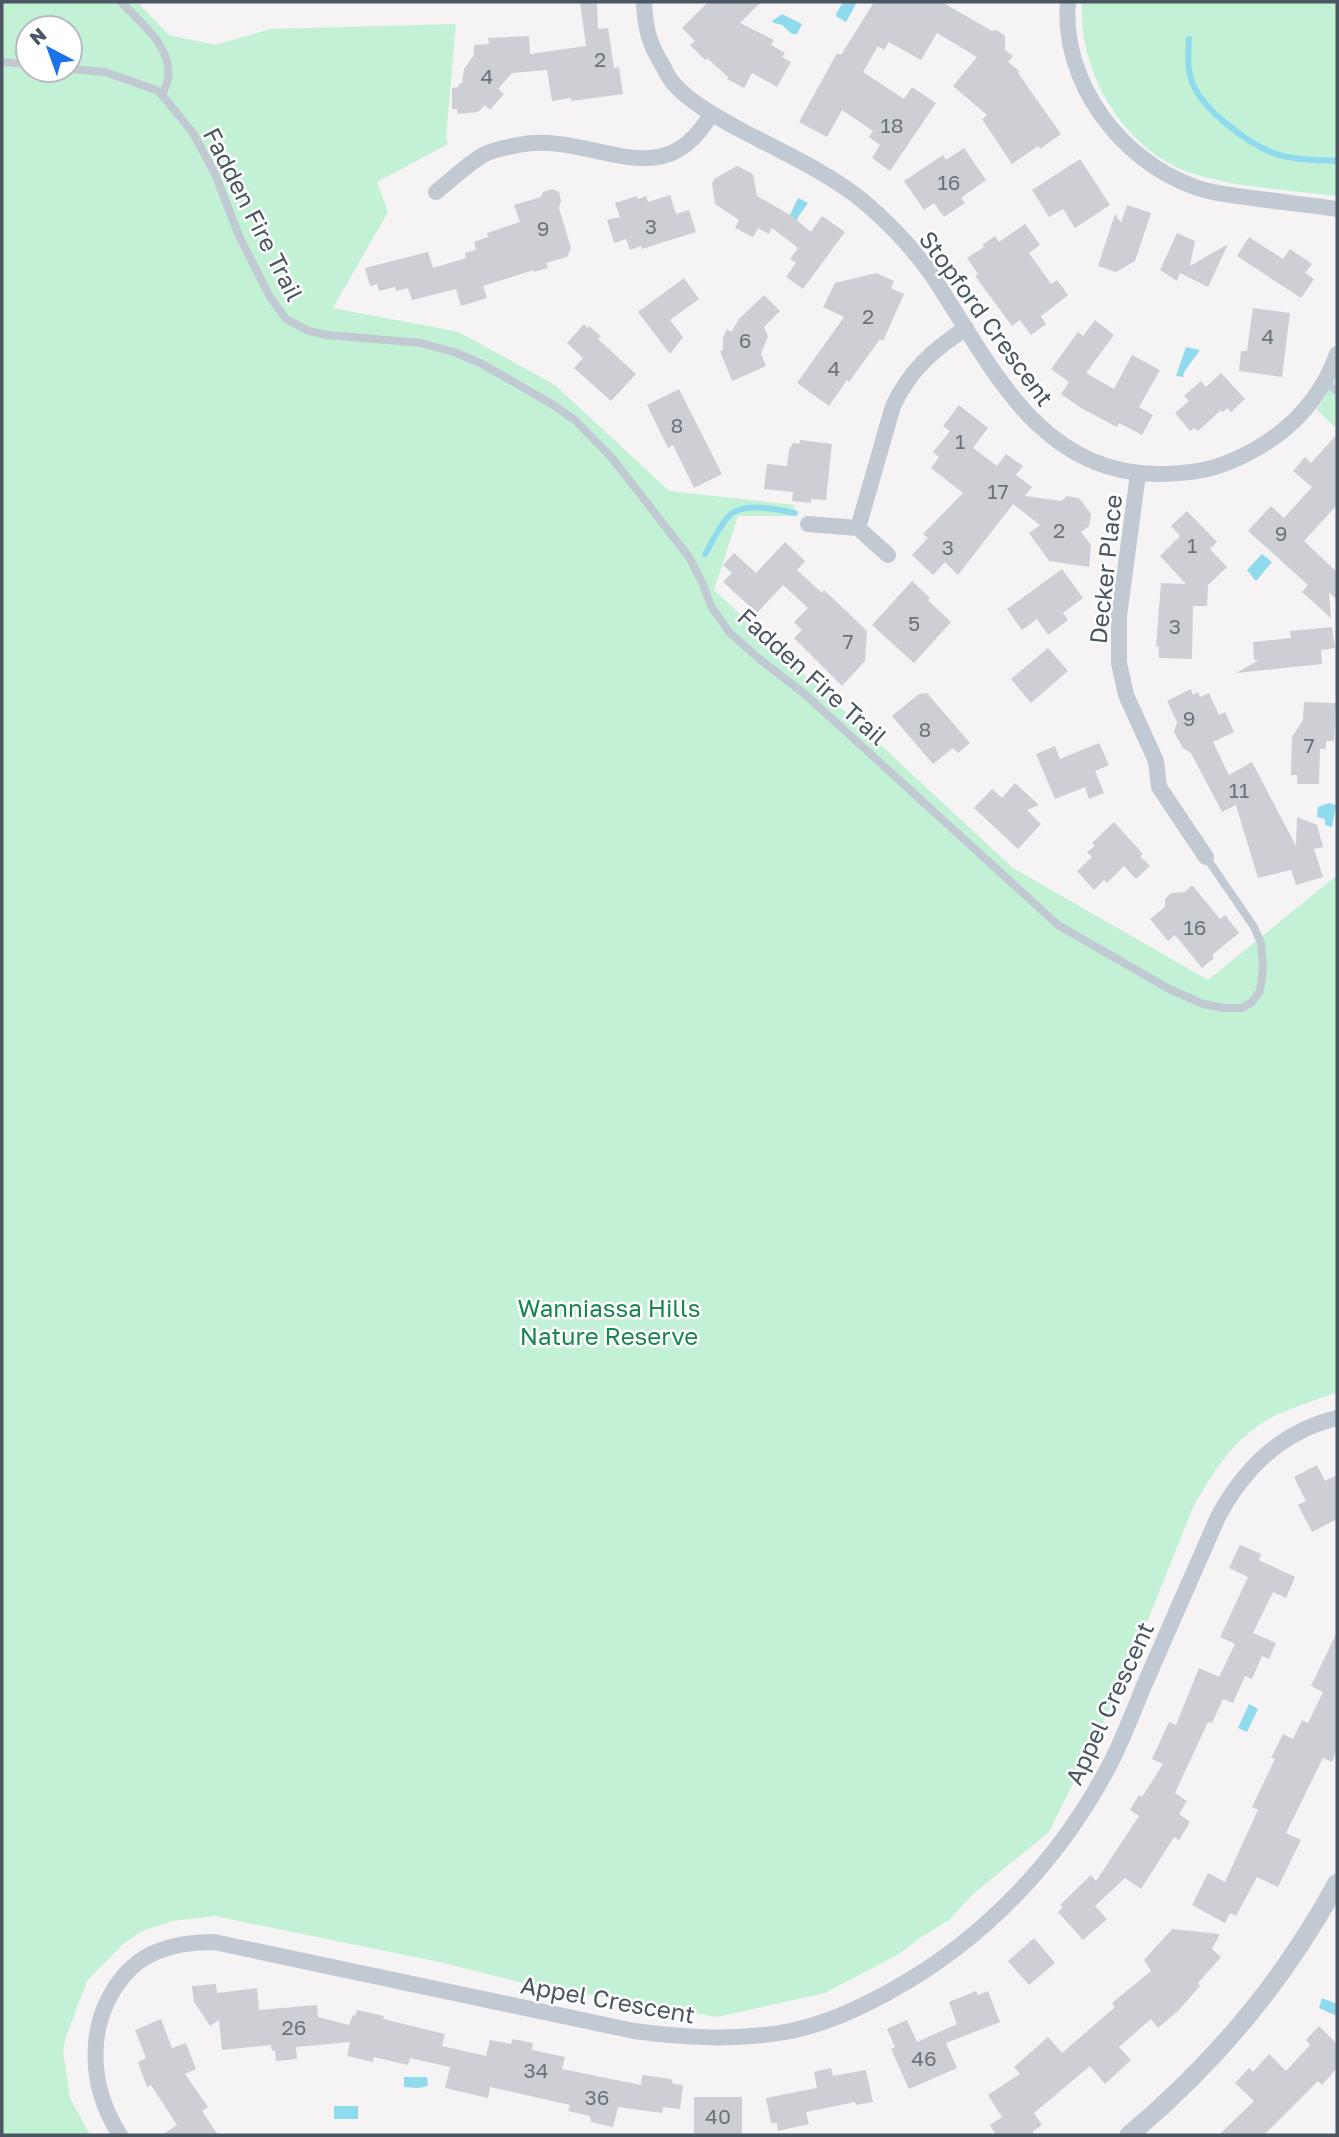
<svg xmlns="http://www.w3.org/2000/svg" width="1339" height="2137" viewBox="0 0 1339 2137" font-family="'Golos Text',sans-serif">
	<style>
		.green { fill: #c3f1d5; fill-rule: evenodd }
		.water { fill: #90daee }
		.lines { fill: none; stroke-linecap: round; stroke-linejoin: round }
		.stream { stroke: #90daee; stroke-width: 6 }
		.building { fill: #cdcfd5 }
		.service { stroke: #c1cad2; stroke-width: 8 }
		.minor { stroke: #c1cad2; stroke-width: 16 }
		.tertiary { stroke: #c1cad2; stroke-width: 19 }
		.labels { text-anchor: middle; dominant-baseline: central; stroke-width: 5; stroke-linejoin: round; paint-order: stroke }
		.number-label { font-size: 21px; fill: #6b747e }
		.street-label { font-size: 24px; fill: #4a5661; stroke: #fff }
		.park-label { font-size: 24px; fill: #17864f; stroke: #fff }
	</style>
	<rect width="100%" height="100%" fill="#f5f3f3"/>
	<path class="green" d="M4,2h133l32,33 46,10 56,-16 185,-5 -10,114 2,6 -71,38 11,30 -55,96 126,24 96,53 114,106 126,14 -3,11h-54l-24,74 299,278 195,112 128,-104 1,-17v533c-20,8 -42,14 -61,23 -40,20 -65,58 -85,97l-68,170 -74,150 -76,62 -24,26 -31,19 -19,15 -74,39 -108,24 -194,-34 -79,-20 -229,-47 -43,5 -32,11 -18,13 -35,36 -21,56 -3,13 7,48 20,37h-88v-2127zM28,28h42v42h-42z
		M1082,2h255v194c-47,-6 -97,-8 -143,-22 -70,-23 -116,-101 -112,-172z
		M1337,376v53l-20,-19z"/>
	<path class="water" d="M843,2h14l-11,20 -9,-5 -1,-3z
		M782,14l20,10 -5,10h-5l-10,-9 -8,-2 -2,-2z
		M798,198l10,5 -10,14 -1,6 -9,-4z
		M1186,347l14,3 -16,22 -1,5 -7,-1z
		M1262,554l10,8 -16,19 -9,-11z
		M1329,803l7,2 -4,22 -7,-2v-6l-8,-2 1,-10z
		M1249,1704l9,5 -11,23 -9,-4z
		M1322,1998l15,6v12l-18,-8z
		M404,2077h23l1,9 -10,2 -14,-1z
		M334,2106h24v13h-24z"/>
	<g class="lines">
		<path class="stream" d="M1189,39c-1,15 -2,29 3,43 11,28 54,60 81,71 19,7 44,7 64,8
			M705,554c8,-13 14,-28 24,-38 15,-15 48,-6 66,-3"/>
	</g>
	<path class="building" d="M580,2h17l1,27 10,-1 6,40 5,-1 4,27 -52,7v-3l-19,3 -5,-31 -35,3 -14,16 6,5 -14,16 -5,-5 -7,7 -20,2 -1,-5h-5v-21l6,-1 1,-3 3,-1 2,-14 10,-14v-10l15,-1 -1,-6 41,-2 1,18 56,-8z
		M708,2h53l-21,21 34,17 -3,5 14,8 -3,4 9,5 -14,25 -25,-14 -8,15 -17,-9 1,-2 -21,-19 -2,2 -15,-15 5,-4 -13,-13z
		M874,2h68l50,29 5,-1 8,6v14l8,6 -5,6 12,10 -2,1 43,61 -21,15 -2,-3 -26,18 -30,-45 5,-4 -34,-29 24,-29 -40,-24 -16,27 -32,-18 -5,8 -6,-4 -15,26 41,27 8,-12 24,16 -46,68 -18,-13 8,-13 -11,-8 4,-6 -31,-21 -15,27 -28,-15 38,-69 4,2z
		M964,148l22,32 -25,18 4,5 -21,14 -10,-14 -10,7 -20,-29 39,-26 3,5z
		M1080,159l30,46 -35,23 -12,-19 -14,8 -17,-27z
		M737,166l16,8 4,22 35,20 19,16 11,-16 23,16 -42,57 -17,-12 10,-14 -6,-4 8,-11 -26,-20 -3,6 -11,-6 -5,9 -18,-9 4,-8 -24,-16 -3,-20 2,-5z
		M552,189l7,3 2,9 -2,7 12,40 -4,9 -21,6 2,5 -14,4v-2l-51,16 4,12 -26,8 -5,-17 -44,11 -4,-12 -12,3 -1,-4 -16,4 -2,-7 -7,2 -5,-18 63,-16 5,16 33,-10 -1,-5 11,-3 -2,-8 14,-5 -1,-4 33,-11 -6,-17 27,-8 2,-5z
		M670,195l6,19 13,-4 7,22 -54,17 -1,-3 -11,4 -4,-11 -12,4 -7,-23 13,-3 -5,-14 22,-7 1,3 8,-3 2,6z
		M1127,205l24,8 -16,48 -19,11 -18,-6 17,-52 6,9z
		M1025,224l15,21 -11,8 22,31 6,-4 11,15 -27,21 5,8 -15,11 -11,-15 -8,6 -37,-50 3,-2 -11,-16 17,-11 -2,-2 13,-9 4,6z
		M1177,233l18,8 -5,25 38,-22 -20,43 -28,-14 -3,8 -17,-11z
		M1249,237l34,22 7,-10 22,15 -7,9 9,6 -13,19 -64,-42z
		M876,273l18,8 -3,7 13,6 -21,47 -3,-2 -31,43 -2,-2 -18,26 -32,-23 47,-66 -21,-10 12,-24z
		M684,278l15,21 -29,21 13,17 -13,17 -32,-42z
		M764,295l16,16 -16,16 4,9 -7,18 5,12 -34,15 -12,-30 3,-1v-12l4,-9 4,3 8,-13z
		M1253,308l37,5 -8,64 -43,-6 2,-20h6z
		M1095,320l19,15 -28,38 28,16 18,-34 28,15 -21,37 14,8 -11,20 -23,-12 -2,4 -36,-19 -20,-14 8,-12 -18,-13 27,-37 5,4z
		M584,324l3,4 2,-2 12,10 -3,3 38,35 -25,27 -37,-33 9,-10 -16,-15z
		M1221,373l24,26 -14,13 -3,-4 -5,4 -2,-2 -23,21 -4,-3 -4,3 -15,-18 14,-12 -5,-5 17,-15 5,6z
		M679,389l43,85 -28,14 -21,-43 -5,3 -21,-43z
		M959,405l29,23 -15,20 24,18 9,-12 17,12 -7,9 16,12 -7,9 36,5 6,-5 12,2 12,16 -2,12 -8,6 10,13 -2,22 -40,-6 -20,-28 11,-8 -27,-21 -55,71 -13,-13 -12,13 -21,-20 16,-17 -5,-4 40,-41 -32,-25 8,-11 -6,-5 17,-21 -7,-5z
		M1337,434v71l-33,36 33,31v28l-8,-8 2,26 -29,-26 6,-7 -60,-54 23,-25 13,12 28,-31 -19,-16 12,-14 6,6z
		M800,440l32,4 -6,56 -15,-1v4l-19,-2 1,-9 -29,-3 3,-25 20,2 2,-16 4,-7 6,1z
		M1187,511l30,31 -7,7 17,18 -19,18 -1,21h-14l-1,53 -33,-1v-12l-3,1 5,-64 25,1 -26,-28 20,-20 -9,-10z
		M785,542l20,19 -8,9 25,23 2,-3 43,41 -2,30 -23,25 -48,-48 8,-8 -8,-8 14,-14 -25,-23 -26,28 -34,-31 9,-9 -9,-8 11,-12 22,20z
		M1062,569l21,29 -20,15 5,7 -20,15 -11,-16 -15,11 -15,-21z
		M912,581l18,17 -2,2 23,22 -37,41 -42,-38z
		M1332,627l3,21 -14,2 1,14 -86,9 23,-13h-5l-1,-18 38,-4 -1,-7z
		M1048,648l20,23 -37,32 -20,-24z
		M1191,689l2,6 5,-3 2,5 9,-4 10,22 6,-3 9,20 -21,10 16,33 23,-13 44,84 1,-29 20,8 6,22 -9,2 9,28 -27,8 -5,-15 -33,8 -22,-73 -14,7 -31,-59 -8,-5 -9,-16 3,-10 -10,-21z
		M927,693l43,50 -12,10 -5,-5 -20,16 -41,-48 27,-22z
		M1304,702l32,1 -2,38h-8v8h-6l-1,35h-22v-9h-6l1,-38 11,-17z
		M1099,743l10,22 -14,6 9,22 -15,6 -4,-12 -30,12 -19,-45 19,-8 5,13z
		M1015,783l24,22 -12,5 14,14 -23,25 -44,-41 18,-19 10,9z
		M1114,822l29,32 -3,2 10,10 -14,13 -12,-13 -17,17 -3,-3 -10,10 -17,-19 15,-14 -5,-5 8,-6 -3,-3z
		M1192,885l28,34 5,-4 14,18 -27,22 2,3 -12,10 -27,-33 -7,6 -18,-22 15,-12v-8l6,-6 14,-1z
		M1317,1465l8,16 12,-6v44l-25,13 -14,-27 8,-4 -12,-24z
		M1240,1545l21,9 -2,6 36,17 -9,21 -13,-6 -20,41 23,10 -7,16 -7,-3 -10,23 -7,-3 -12,27 -10,-4 -11,24 -4,-1 -33,71 12,8 -8,13 11,8 -11,18 -5,-3 -33,52 -16,-11 -30,28 12,13 -24,21 -25,-28 5,-5 -3,-2 31,-30 5,6 43,-65 -9,-6 9,-15 3,2 21,-33 -11,-5 17,-37 7,3 23,-57 20,9 16,-33 -15,-7 28,-60 -19,-9z
		M1337,1632v118l-5,12 -9,-4 -37,75 15,7 -23,47 -21,-10 -21,39 -6,-3 -5,10 -33,-18 16,-32 17,9 33,-72 -6,-3 23,-48 -4,-1 12,-24 10,5 9,-19 6,3 15,-31 -12,-6z
		M1172,1929l48,5 -8,15 9,8 -23,26 2,3 -22,25 -20,17 -7,-9 -32,28 12,13 -26,24 -15,-18 -56,47 8,12 -9,6 1,4h-38l-6,-10 12,-8 -14,-22 32,-21 -6,-7 34,-30 14,16 53,-46 -3,-4 39,-32 -7,-11z
		M1034,1938l21,25 -26,22 -21,-24z
		M216,1984l1,9 40,-5 2,22 58,-5 1,12 31,8 4,-10 2,1 2,-6 27,6 -1,3 62,15 -3,12 44,10 4,-16 21,4 2,-5 20,4 -1,7 33,7 -3,12 79,16 1,-10 29,4 2,5 10,1 -3,24 -17,-2 -1,6 -44,-6 -5,20 -22,-5 -1,-6 -22,-5 2,-6 -80,-18 -2,11 -43,-10 5,-21 -40,-9 -2,7 -34,-8 -1,5 -26,-6 3,-14 -54,5 1,12 -21,2 -1,-11 -3,1 -1,-6 -49,5 -3,-30 -9,6 -16,-24 -2,-16z
		M976,1991l2,4 10,-4 12,31 -54,21 11,25 -48,21 -18,-40 4,-2 -8,-18 20,-9 10,22 40,-18 -8,-22z
		M161,2019l11,29 14,-5 10,26 -11,5 23,33 -6,4 16,24h-56l15,-10 -26,-40 -4,2 -9,-25 8,-4 -11,-28z
		M1319,2026l18,18v24l-15,17 -4,-4 -54,54h-45l35,-34 -19,-18 14,-15 4,4 16,-18 17,17 24,-26 -4,-5z
		M831,2068l2,8 33,-6 7,32 -17,3 -1,-3 -49,10 3,12 -31,7 -1,-8h-6l-5,-25 51,-10 -3,-16z
		M694,2097h48v38h-48z"/>
	<g class="lines">
		<path class="service" d="M121,2c19,20 52,45 47,77 -1,5 -4,11 -6,16
			M2,62l26,2
			M70,69l35,3 51,18 6,5 31,38 22,41 25,64 30,59 16,22 23,12 18,4 94,8 33,9 26,11 25,14 50,29 21,15 36,37 77,99 14,27 8,22 18,26 28,25 50,39 251,229 111,64 34,15 21,4h18l10,-6 8,-11 3,-23 -2,-25 -7,-16 -48,-70
			M1324,382l13,9"/>
		<path class="minor" d="M644,2c1,26 5,42 19,64 3,6 6,13 11,18 16,18 40,31 61,43 41,22 91,44 128,74 25,21 49,46 68,73 58,86 105,199 225,200 25,0 50,-2 73,-12 51,-21 89,-55 108,-108
			M1068,2c-7,80 53,159 127,185 18,7 39,8 57,11 29,4 57,7 85,11
			M436,192c14,-11 36,-32 51,-39 9,-4 21,-6 31,-8 75,-15 144,56 193,-31
			M1138,474l-19,142v47l7,32 30,66 3,26 47,70
			M808,524l50,4
			M888,555l-30,-27 35,-122c17,-36 40,-56 73,-78
			M120,2135c-31,-48 -35,-110 2,-157 8,-10 21,-21 34,-26 19,-8 38,-10 58,-10l420,89c54,7 103,10 157,0 37,-8 70,-23 103,-42 92,-51 167,-131 216,-225 14,-27 24,-55 36,-83 24,-55 48,-109 72,-164 26,-49 65,-86 119,-99"/>
		<path class="tertiary" d="M1129,2135c84,-70 156,-156 208,-252"/>
	</g>
	<g class="labels">
		<g class="number-label">
			<text x="600" y="59">2</text>
			<text x="487" y="76">4</text>
			<text x="892" y="125">18</text>
			<text x="949" y="182">16</text>
			<text x="651" y="226">3</text>
			<text x="543" y="228">9</text>
			<text x="868" y="316">2</text>
			<text x="1268" y="336">4</text>
			<text x="745" y="340">6</text>
			<text x="834" y="368">4</text>
			<text x="677" y="425">8</text>
			<text x="960" y="441">1</text>
			<text x="998" y="491">17</text>
			<text x="1059" y="530">2</text>
			<text x="1281" y="533">9</text>
			<text x="1192" y="545">1</text>
			<text x="948" y="547">3</text>
			<text x="914" y="623">5</text>
			<text x="1175" y="626">3</text>
			<text x="848" y="641">7</text>
			<text x="1189" y="718">9</text>
			<text x="925" y="729">8</text>
			<text x="1309" y="745">7</text>
			<text x="1239" y="790">11</text>
			<text x="1195" y="927">16</text>
			<text x="294" y="2027">26</text>
			<text x="924" y="2058">46</text>
			<text x="536" y="2070">34</text>
			<text x="597" y="2097">36</text>
			<text x="718" y="2116">40</text>
		</g>
		<g class="street-label">
			<text transform="translate(254 214) rotate(63)">Fadden Fire Trail</text>
			<text transform="translate(987 318) rotate(54)">Stopford Crescent</text>
			<text transform="translate(1105 569) rotate(-84)">Decker Place</text>
			<text transform="translate(813 676) rotate(42)">Fadden Fire Trail</text>
			<text transform="translate(1109 1703) rotate(-65)">Appel Crescent</text>
			<text transform="translate(608 1999) rotate(10)">Appel Crescent</text>
		</g>
		<g class="park-label">
			<text x="609" y="1307">Wanniassa Hills<tspan x="609" dy="28">Nature Reserve</tspan></text>
		</g>
	</g>
	<rect width="1339" height="2137" fill="none" stroke="#4a5661" stroke-width="7"/>
	<g transform="translate(49 49) rotate(319)"><circle r="33" fill="#ffffff" stroke="#b7bbc0" stroke-width="2"/>
	<path d="M0-5L12 26L0 18L-12 26Z" fill="#1a73e8"/>
	<text y="-10" font-size="19" font-weight="bold" text-anchor="middle" fill="#4a5661">N</text>
	</g>
</svg>
